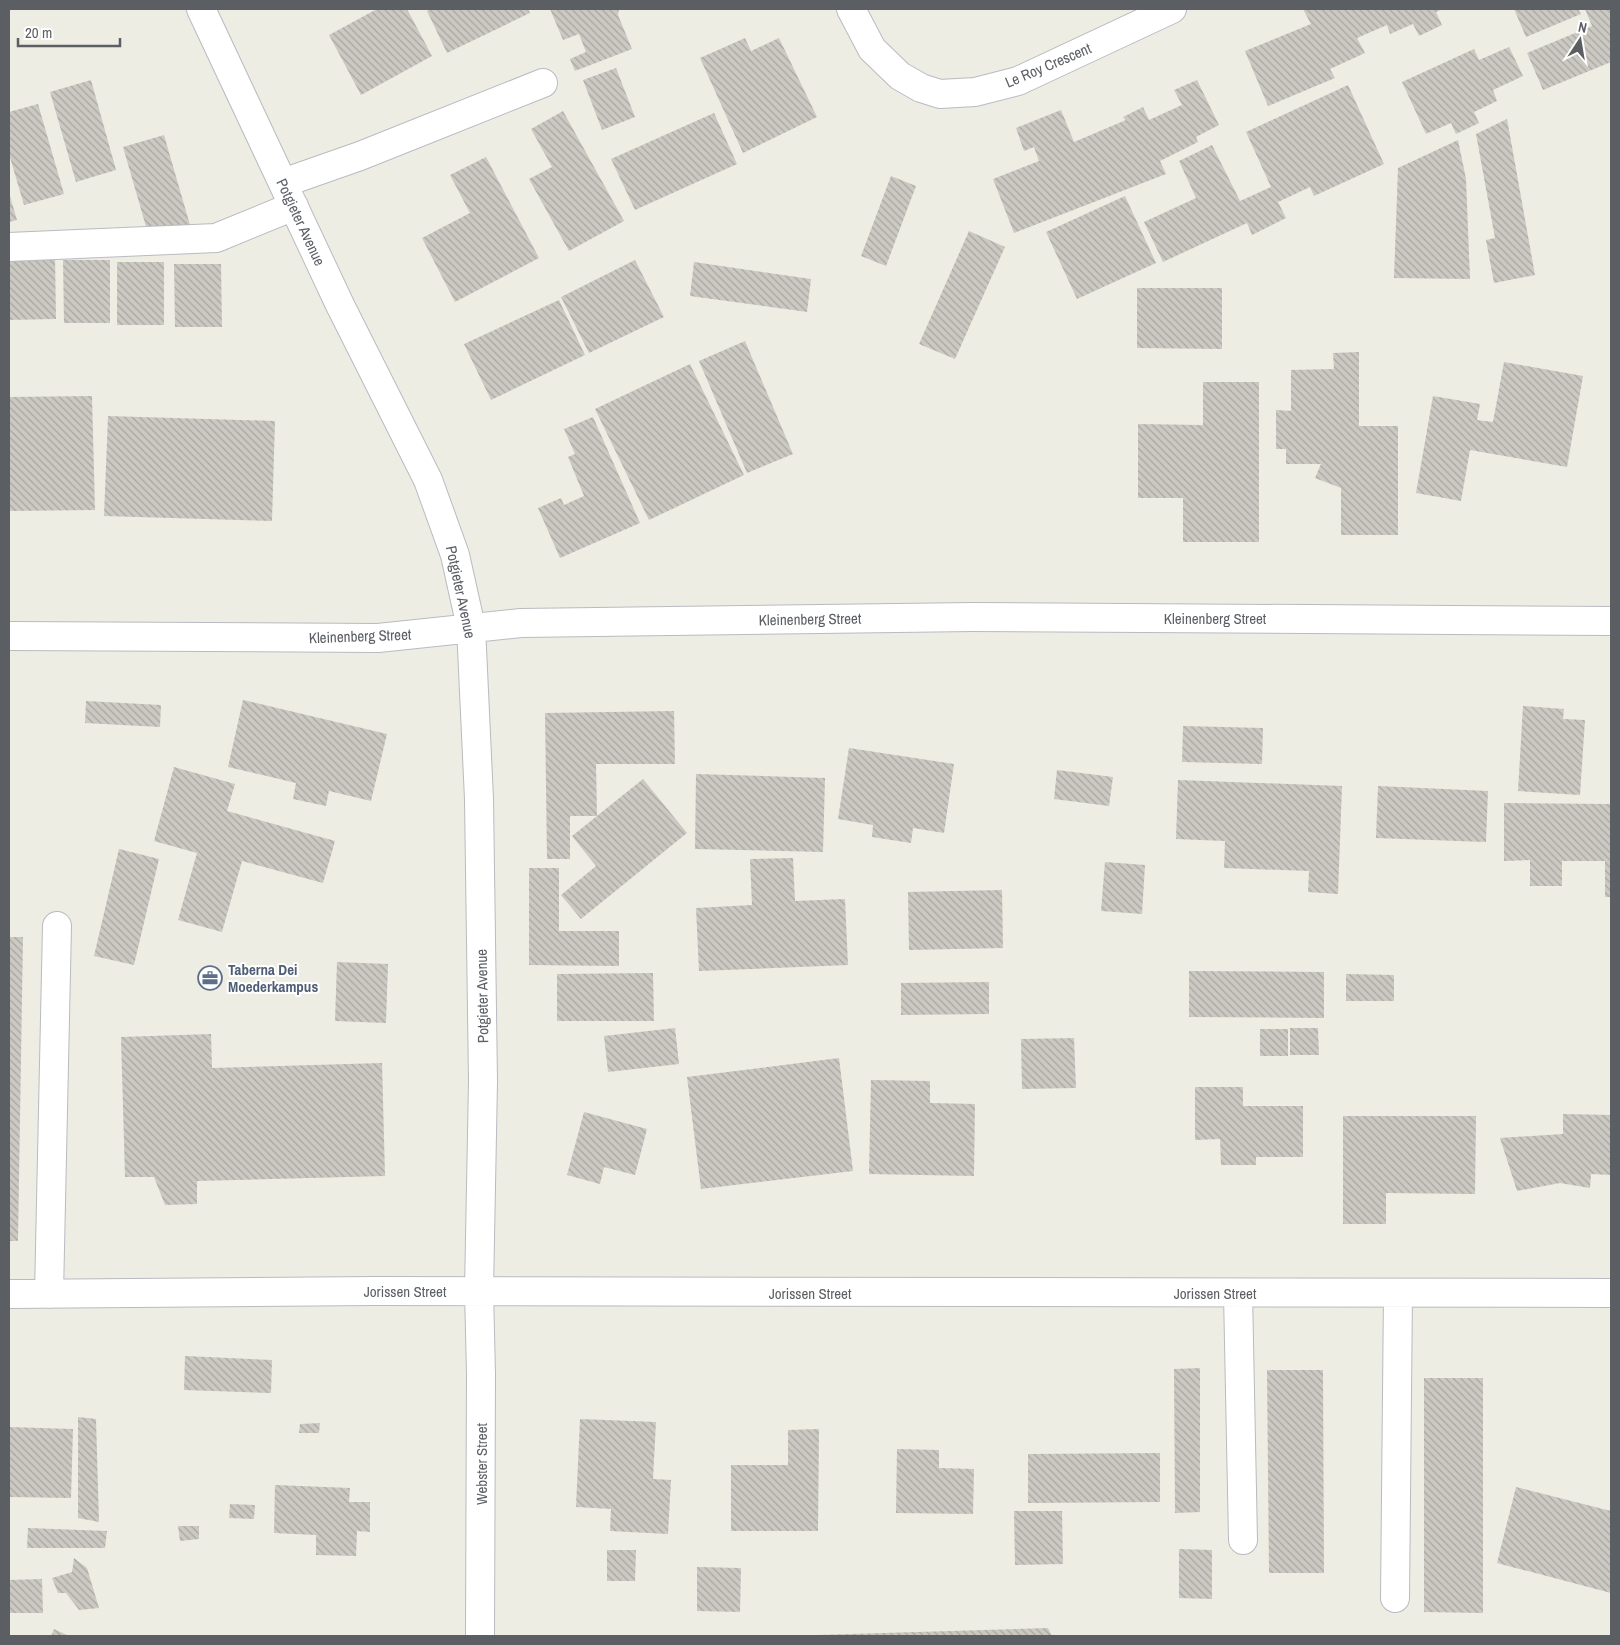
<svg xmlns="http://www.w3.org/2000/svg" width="1620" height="1645" viewBox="0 0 1620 1645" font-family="'Archivo Narrow',sans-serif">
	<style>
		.building { fill: url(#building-back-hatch) }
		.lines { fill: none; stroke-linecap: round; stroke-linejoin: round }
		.minor-casing { stroke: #b8bbc0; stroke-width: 30 }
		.minor { stroke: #fff; stroke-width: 28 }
		.labels { text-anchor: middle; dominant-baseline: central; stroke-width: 4; stroke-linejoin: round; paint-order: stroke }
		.street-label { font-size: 15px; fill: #5b5f64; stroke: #fff }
		.service-label { font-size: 15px; font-weight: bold; fill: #4e5e75; stroke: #fff; text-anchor: start }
	</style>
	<defs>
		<pattern id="building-back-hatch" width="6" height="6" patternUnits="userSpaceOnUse" patternTransform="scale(1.25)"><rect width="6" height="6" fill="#cbc9c2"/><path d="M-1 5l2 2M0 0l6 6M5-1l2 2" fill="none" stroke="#a8a6a1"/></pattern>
	</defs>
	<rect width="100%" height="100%" fill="#eeede3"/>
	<path class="building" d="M377,9h30l25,47 -71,39 -32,-60z
		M431,9h97l2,4 -83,40 -20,-42z
		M550,9h69l-1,6 14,34 -57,22 -5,-12 16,-7 -7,-18 -16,6z
		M1303,9h140l-7,3 6,13 -23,11 -6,-12 -23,10 -3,-9 -30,13 8,15 -35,16 5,9 -67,28 -23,-55 66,-27z
		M1514,9h64l3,5 -55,23z
		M1585,9h26v53l-68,28 -16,-37 65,-27z
		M745,38l6,13 28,-13 38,79 -74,36 -43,-95z
		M1509,47l14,29 -30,14 4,11 -23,11 5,11 -23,11 -5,-11 -25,11 -24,-52 72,-33 5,11z
		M616,68l19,49 -33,13 -19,-50z
		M91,80l25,90 -40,12 -26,-90z
		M1197,80l22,45 -23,12 2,5 -38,19 6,13 -152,59 -21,-54 46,-18 -5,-14 -10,4 -8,-23 45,-18 13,32 52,-22 -3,-3 20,-10 6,13 33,-15 -8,-15z
		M1348,85l36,79 -70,32 -4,-9 -32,15 8,16 -34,17 -5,-12 -84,39 -19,-40 52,-24 -17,-37 33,-16 28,56 31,-14 -25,-55z
		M38,104l26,90 -40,11 -15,-51v-42z
		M563,111l61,110 -55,30 -40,-72 23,-12 -21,-38z
		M714,113l23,51 -102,46 -24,-51z
		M1507,119l28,156 -41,8 -8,-43 9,-2 -19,-104z
		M164,135l26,90 -41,12 -26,-90z
		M1458,140l8,39 4,100 -76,-1 4,-110z
		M486,157l53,101 -84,44 -33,-64 48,-25 -20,-38z
		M891,176l25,10 -30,80 -25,-10z
		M9,193l8,27 -8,2z
		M1125,196l31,67 -79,36 -31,-67z
		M969,231l36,16 -50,112 -36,-15z
		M55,256l1,63 -47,1v-63z
		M63,260h47v63h-46z
		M635,260l29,57 -75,36 -28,-56z
		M117,262h47v63h-47z
		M694,262l117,17 -4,33 -117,-16z
		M174,264h47l1,63h-47z
		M1137,288h85v61l-85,-1z
		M559,300l26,55 -94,45 -27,-56z
		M745,341l48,113 -46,19 -48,-112z
		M1359,352v74h39v109h-57v-47l-26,-10 6,-14h-35v-15h-10v-39l15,1v-41l43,-1 -1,-16z
		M1504,362l79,14 -16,91 -97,-17 -9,51 -45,-8 17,-97 47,8 -3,16 16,2z
		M690,364l54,111 -95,45 -54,-111z
		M1203,382h56v160h-76v-44h-45v-74l65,1z
		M92,396l3,114 -86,1v-114z
		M108,416l167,5 -3,100 -168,-5z
		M593,417l47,106 -80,35 -22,-50 23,-10 3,7 20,-9 -16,-39 7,-3 -11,-25z
		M243,700l144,34 -16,67 -42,-10 -3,15 -33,-7 3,-16 -68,-16z
		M86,701l75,4 -1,22 -75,-4z
		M1523,706l41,3 -1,10 22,1 -5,75 -62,-4z
		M674,711l1,53h-79l1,52 46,-37 44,54 -106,86 -20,-24 35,-29 -24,-30 25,-20h-27v43h-23l-2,-146z
		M1183,726l80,2 -1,36 -80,-2z
		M849,748l105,16 -10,69 -31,-5 -2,15 -39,-6 1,-12 -35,-6z
		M174,767l61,17 -8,27 108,30 -12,42 -81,-22 -20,71 -44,-12 19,-67 -43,-12z
		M1057,770l56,7 -4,29 -55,-7z
		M696,774l129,4 -2,74 -128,-3z
		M1178,780l164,6 -4,108 -30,-2 1,-21 -85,-3 1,-27 -49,-2z
		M1378,786l110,5 -2,51 -110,-4z
		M1504,803l107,1v93h-6v-36h-43v25h-32v-26l-26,1z
		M119,849l40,10 -25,106 -40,-9z
		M793,858l2,43 50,-2 3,66 -149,6 -3,-63 56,-3 -2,-46z
		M1105,862l40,3 -3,49 -41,-3z
		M529,868h30v63h60v35l-90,-1z
		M1002,890l1,58 -94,2 -1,-58z
		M9,937h14l-5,304h-9z
		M337,962l51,2 -2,59 -51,-2z
		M1189,971l135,1v46l-135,-1z
		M653,973l1,48h-97v-47z
		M1346,974l48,1v26h-48z
		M989,982v32l-88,1v-32z
		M675,1028l4,36 -71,8 -4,-36z
		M1290,1028h28l1,27h-29z
		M1260,1029h28v27h-28z
		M211,1034l1,34 170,-5 3,113 -188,5v23l-32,1 -11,-28h-29l-4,-140z
		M1074,1038l2,50 -54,1 -1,-50z
		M839,1058l14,113 -152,18 -14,-112z
		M871,1080l59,1v22l45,1 -1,72 -105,-2z
		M1195,1087h48v19h60v51h-47v8h-35l-1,-26 -25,1z
		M584,1112l63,17 -12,46 -31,-8 -4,17 -33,-9z
		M1563,1114l48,1v60l-20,-1 -1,14 -30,-5 -43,8 -17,-53 63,-4z
		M1343,1116h133l-1,78 -89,-1v31h-43z
		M185,1356l87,4 -1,33 -87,-3z
		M1200,1368v144l-25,1 -1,-144z
		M1267,1370h56l1,203h-55z
		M1424,1378h59v235l-59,-1z
		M78,1417l18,2 3,103 -21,-4z
		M580,1419l76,3 -3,57 18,1 -3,54 -58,-3 1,-22 -35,-2z
		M320,1423l-1,10h-20l1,-9z
		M9,1427l64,2 -2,69 -62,-1z
		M819,1429l-1,102h-87v-66h57v-35z
		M897,1449l42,1v18l35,1 -1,45 -77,-1z
		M1160,1453v49l-132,1v-49z
		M275,1485l75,3 -1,14h21v30l-13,-1 -1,25 -40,-1v-20l-42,-2z
		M1516,1487l95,24v82l-114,-30z
		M230,1504l25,1 -1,14 -25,-1z
		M1014,1511h48l1,53 -48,1z
		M178,1526h21v13l-19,2z
		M28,1528l79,3 -2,17h-78z
		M1179,1549l33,1v49l-33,-1z
		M607,1550h29l-1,31h-28z
		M74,1558l13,10 12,40 -20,2 -13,-17h-8l-6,-15 20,-6z
		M697,1567l44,1 -1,44 -43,-1z
		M42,1579l1,34h-34v-33z
		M1048,1628l4,8h-236v-1z
		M54,1629l15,7h-18z"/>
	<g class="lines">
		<g class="minor-casing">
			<path id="minor" d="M201,9l139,296 88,175 27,75 16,72 8,172 4,282 -4,210 2,83 -1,262
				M851,9l21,40 28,27 21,12 19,6 35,-2 43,-11 154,-72
				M283,183l77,-27 183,-73
				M9,247l207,-9 78,-32
				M9,636l369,2 143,-15 452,-6 638,4
				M1238,1293l5,247
				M9,1294l365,-3 1237,2
				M49,1294l8,-368
				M1395,1598l3,-305"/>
		</g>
		<use href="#minor" class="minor"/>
	</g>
	<defs>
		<g id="office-ring" transform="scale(1.25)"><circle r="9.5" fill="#fff" stroke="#5c6f8a" stroke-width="1.5"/><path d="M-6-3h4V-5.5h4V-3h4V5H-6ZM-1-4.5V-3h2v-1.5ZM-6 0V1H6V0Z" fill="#5c6f8a"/></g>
	</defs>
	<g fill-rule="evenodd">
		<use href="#office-ring" x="210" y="978"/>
	</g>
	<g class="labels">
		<g class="street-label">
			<text transform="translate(1048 65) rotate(-23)">Le Roy Crescent</text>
			<text transform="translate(301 222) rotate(65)">Potgieter Avenue</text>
			<text transform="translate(461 592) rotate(78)">Potgieter Avenue</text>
			<text x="1215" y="618">Kleinenberg Street</text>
			<text transform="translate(810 619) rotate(-1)">Kleinenberg Street</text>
			<text transform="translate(360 636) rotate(-2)">Kleinenberg Street</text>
			<text transform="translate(482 996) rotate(-91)">Potgieter Avenue</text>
			<text x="405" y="1291">Jorissen Street</text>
			<text x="810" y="1293">Jorissen Street</text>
			<text x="1215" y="1293">Jorissen Street</text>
			<text transform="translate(481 1464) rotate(-90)">Webster Street</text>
		</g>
		<g class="service-label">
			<text x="228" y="969">Taberna Dei<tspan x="228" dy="17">Moederkampus</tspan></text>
		</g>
	</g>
	<rect width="1620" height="1645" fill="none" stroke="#5b5f64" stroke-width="20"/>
	<g transform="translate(1580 40) rotate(12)" stroke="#ffffff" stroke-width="4" paint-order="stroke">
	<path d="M0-4L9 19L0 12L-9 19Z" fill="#5b5f64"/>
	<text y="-8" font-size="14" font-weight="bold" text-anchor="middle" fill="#5b5f64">N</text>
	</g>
	<path d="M18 38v8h102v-8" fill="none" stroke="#5b5f64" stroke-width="2.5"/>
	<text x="25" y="38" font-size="15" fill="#5b5f64" stroke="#ffffff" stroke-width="4" paint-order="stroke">20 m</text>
</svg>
